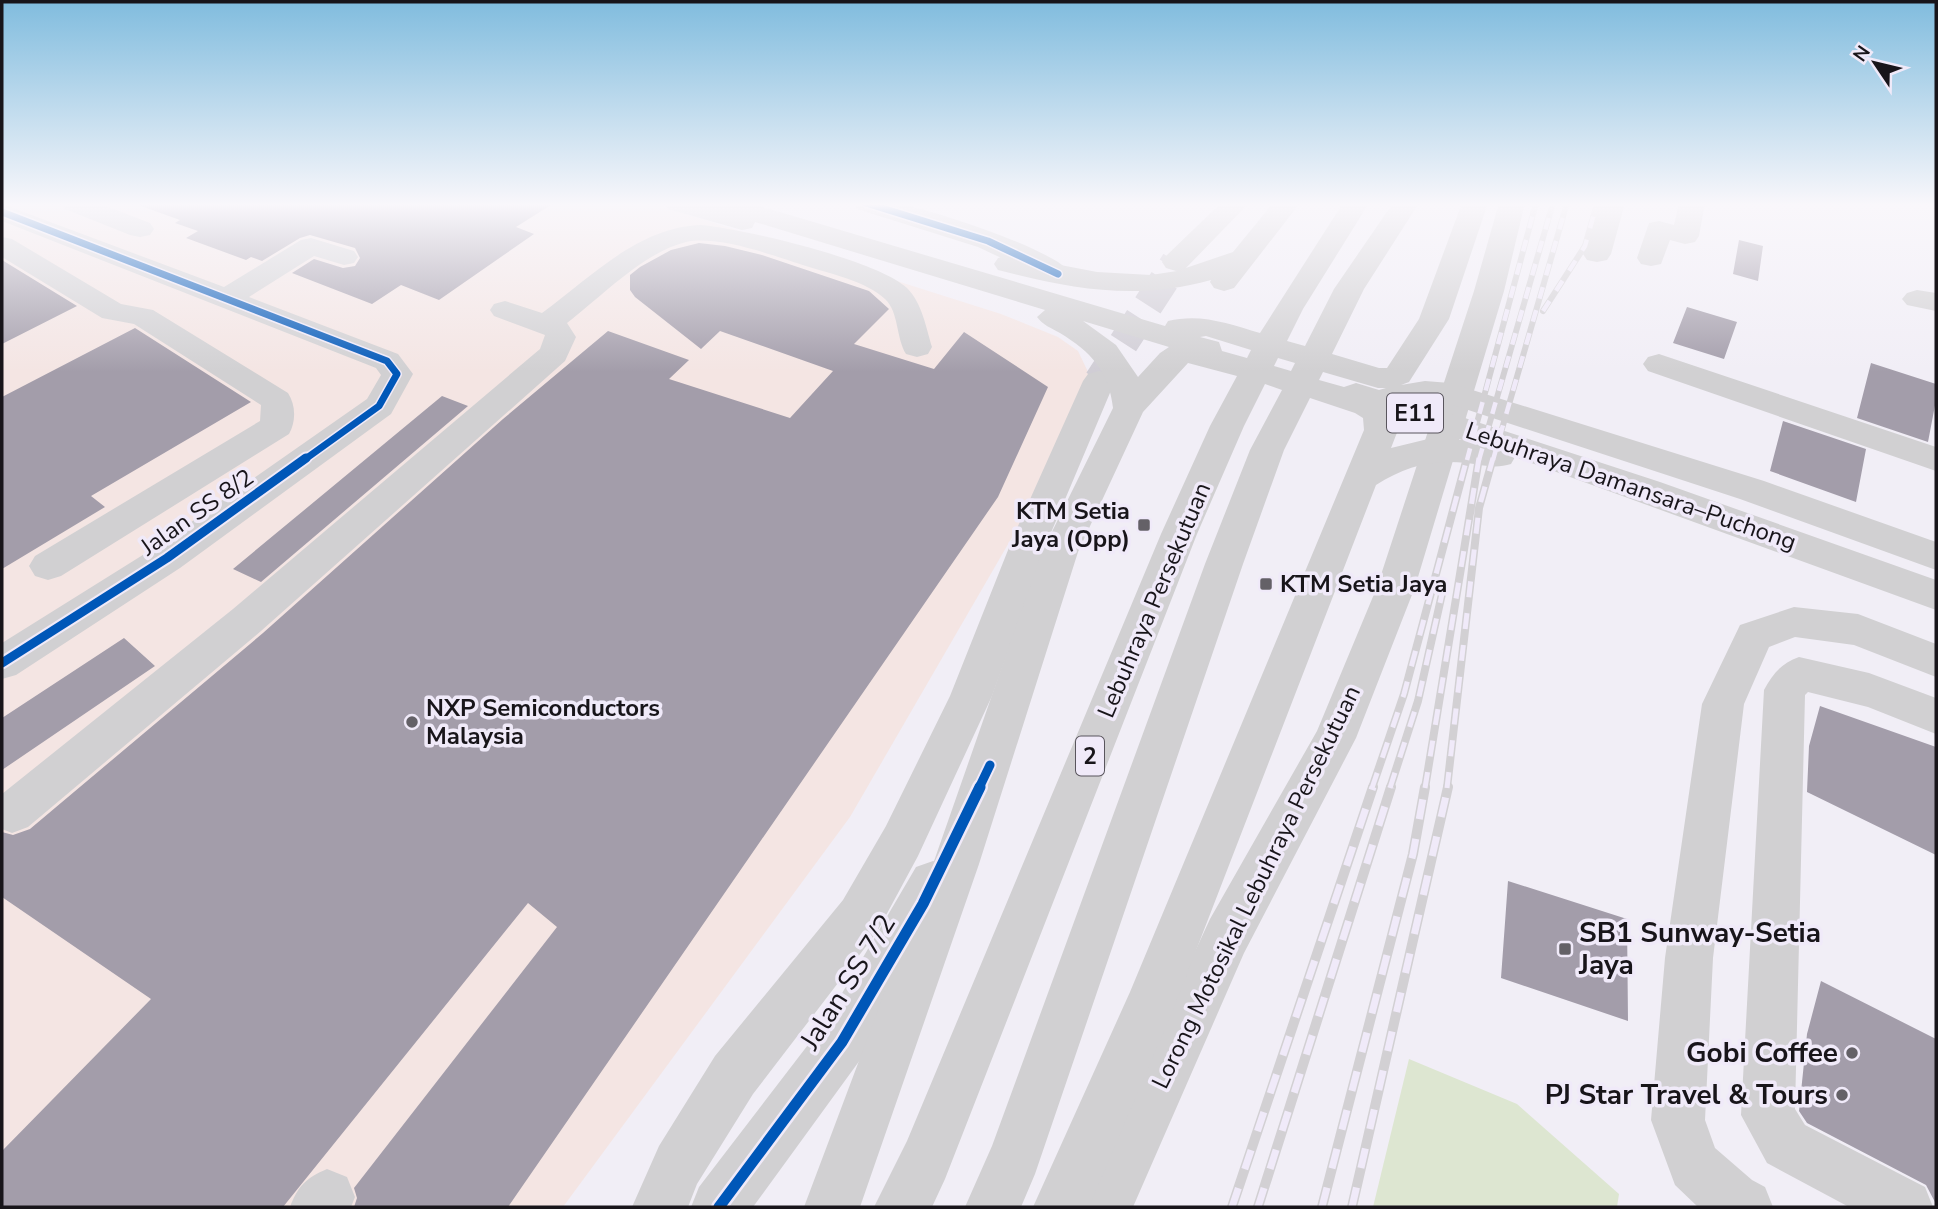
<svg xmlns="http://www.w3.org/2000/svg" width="1938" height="1209" viewBox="0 0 1938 1209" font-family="'Nunito Sans',sans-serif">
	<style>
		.industrial { fill: #f4e5e3 }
		.green { fill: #dde6d1 }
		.building { fill: #a39daa }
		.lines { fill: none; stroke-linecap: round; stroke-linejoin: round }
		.minor-tunnel { stroke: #d0cdd5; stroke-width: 30; stroke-dasharray: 30 15; stroke-linecap: butt }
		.minor { fill: #d1d0d2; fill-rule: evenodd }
		.highway { fill: #d1d0d2; fill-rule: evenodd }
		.rail-far2-casing { stroke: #d2d0d3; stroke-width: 6 }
		.rail-far1-casing { stroke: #d2d0d3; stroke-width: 8 }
		.rail-casing { stroke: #d2d0d3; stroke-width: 10 }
		.rail-far2 { stroke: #f0eaf9; stroke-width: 4.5; stroke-dasharray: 12; stroke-linecap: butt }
		.rail-far1 { stroke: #f0eaf9; stroke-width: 5; stroke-dasharray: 16; stroke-linecap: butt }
		.rail { stroke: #f0eaf9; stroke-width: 7; stroke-dasharray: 20; stroke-linecap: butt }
		.cycleway-far2-casing { stroke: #f0eaf9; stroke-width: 10 }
		.cycleway-far1-casing { stroke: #f0eaf9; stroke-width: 13 }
		.cycleway-casing { stroke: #f0eaf9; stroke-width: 16 }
		.cycleway-far2 { stroke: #0057b8; stroke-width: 7 }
		.cycleway-far1 { stroke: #0057b8; stroke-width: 9 }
		.cycleway { stroke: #0057b8; stroke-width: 11 }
		.poi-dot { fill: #646167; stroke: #f0eaf9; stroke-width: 2.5 }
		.labels { text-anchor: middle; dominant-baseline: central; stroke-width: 7; stroke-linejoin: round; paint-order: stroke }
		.shield { fill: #f0eaf9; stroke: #59555d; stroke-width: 2 }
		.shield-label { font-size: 23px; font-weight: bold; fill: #18151a }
		.street-label { font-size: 24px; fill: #18151a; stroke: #f0eaf9 }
		.poi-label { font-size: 24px; font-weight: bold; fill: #18151a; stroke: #f0eaf9; text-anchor: start }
		.near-poi-label { font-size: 28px; font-weight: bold; fill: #18151a; stroke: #f0eaf9; text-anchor: end }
		.near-street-label { font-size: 28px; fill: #18151a; stroke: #f0eaf9 }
	</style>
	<rect width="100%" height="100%" fill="#f1eef6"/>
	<path class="industrial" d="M2,203h649l350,111 57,23 20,14 11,23 2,27 -241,416 -287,390h-561z"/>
	<path class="green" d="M1409,1059l108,45 102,90 -2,13h-244z"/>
	<path class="building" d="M142,203h412l-38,24 18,7 -95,66 -38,-15 -29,19 -80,-31 22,-14 29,9 12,-2 5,-8 -5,-10 -45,-13 -10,3 -38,23 -11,-4 -5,3 -60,-22 12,-7 -23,-8 5,-3 -39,-14z
		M1739,240l24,6 -5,35 -25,-7z
		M699,243l26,3 37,9 107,36 20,18 -35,35 80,25 30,-37 84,55 -50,110 -490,710h-154l3,-9 -3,-10 203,-261 -29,-24 -245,304h-281v-56l149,-152 -149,-102v-65l11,3 17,-6 233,-196 240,-214 105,-88 81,29 -20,19 121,39 43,-47 -113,-40 -19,18 -66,-52 -5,-7v-15l10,-8 31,-17z
		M2,260l75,46 -75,38z
		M1687,307l50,15 -13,37 -51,-16z
		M135,328l116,74 -160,94 14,11 -103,62v-172z
		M1871,363l65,21v16l-8,42 -71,-24z
		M442,396l26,10 -207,176 -28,-13z
		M1783,421l83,28 -10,53 -86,-31z
		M124,638l31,28 -153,104v-52z
		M1820,706l116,41v108l-129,-63 2,-46z
		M1508,881l119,38 1,102 -127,-43z
		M1821,981l115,58v165l-10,-19 -119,-62 -8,-12 8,-77z"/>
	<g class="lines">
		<path class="minor-tunnel" d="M1099,381l77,-119"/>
		<path class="minor" d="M61,203h37l52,20 4,6 -4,6 -10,2 -10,-2 -65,-26z
			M853,203c14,0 30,-2 43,0 33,6 159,46 176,71l-4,6 -10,3 -10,-3 -70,-33 -121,-38z
			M1221,203h28l-63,65 -10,3 -10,-3 -4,-6 4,-6z
			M1499,203h26l-21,88 -89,296 -59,151 -112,215 -111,254h-56l133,-288 107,-188 60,-144 97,-296z
			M1599,203h26l-14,51 -4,6 -10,2 -10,-2 -4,-6z
			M1679,203h26l-6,33 -4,6 -10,2 -15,-4 -9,24 -10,2 -10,-2 -4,-6 12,-35 10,-2 15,4z
			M2,204l222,83 77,-47 10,-2 43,13 4,6 -4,6 -10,2 -30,-9 -65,41 149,57 15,20 -22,40 -211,154 -164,107 -14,4v-36l152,-95 213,-149 14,-24 -5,-7 -374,-147z
			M701,225c43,4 176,35 206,63 15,15 19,39 25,59l-4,7 -11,3 -11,-3c-10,-16 -7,-42 -21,-55 -19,-18 -54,-25 -79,-33 -32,-10 -87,-31 -120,-24 -42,10 -85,55 -119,81l9,14 -11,24 -304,270 -233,196 -16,6 -10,-4v-35l231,-185 307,-260 5,-14 -51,-19 -4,-6 4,-6 11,-3 37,12c48,-35 96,-86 159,-88z
			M2,237l10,2 109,65 32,6 135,83c8,12 8,29 1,41l-228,142 -13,4 -13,-4 -6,-10 6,-10 225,-135 1,-16 -127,-81 -32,-6 -100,-61z
			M1917,290l19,3v18l-29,-6 -5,-6 5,-6z
			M1659,354l277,93v24l-288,-100 -5,-7 5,-7z
			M1099,371l11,3 5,7 -65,154 -58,161 -74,160 -41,76 -124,162 -56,90 -9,23h-56l27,-61 56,-90 128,-156 43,-74 64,-130 64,-161 69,-154 5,-7z
			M1794,607l64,7 78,30v33l-82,-32 -59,-8 -26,10 -25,57 -31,254 -8,162 10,28 37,32 13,7 8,20h-75l-23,-22 -24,-65 14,-162 37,-254 38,-79z
			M1799,657l70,16 67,25v36l-68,-27 -60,-15 -3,3 -10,414 10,16 120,62 8,20h-84l-82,-44 -26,-48 23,-425c9,-17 18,-27 35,-33z
			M933,861l17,6 6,16 -96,177 -107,147h-62l8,-20 125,-163 92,-157z
			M327,1169l20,8 8,20 -4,10h-61c8,-21 16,-29 37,-38z"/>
		<path class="highway" d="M664,203h85l416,123 3,-5c33,-8 61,3 92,12l83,-130h26l-66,106 -16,32 18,5 29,-57 59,-86h26l-55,86 -32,65 47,14h8l32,-49 43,-116h26l-39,116 -40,63 -8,3 24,-4 25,2 314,98 172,61v28l-196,-71 -293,-96h-28l241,79 276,98v30l-421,-153 -4,7c-15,5 -29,1 -44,-1 -36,-4 -61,3 -91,22l-203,525 -84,197h-56l97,-215 234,-562 -1,-12 -8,-5 -45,-15 -26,52 -41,114 -208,610 -14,33h-56l27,-61 213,-582 45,-114 32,-60 -17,-6 -21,42 -47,108 -252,645 -13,28h-58l33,-66 254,-607 49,-108 27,-50 -49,-13 -45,49 -65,140 -99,312 -119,343h-56l129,-343 109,-312 71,-144c-4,-37 -22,-56 -53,-75 -9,-5 -17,-8 -23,-16l8,-7 -290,-88 -3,6 -10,2 -74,-21zM1083,321l86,26 -9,6 -22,24 -22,-32zM1206,336l45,14 -4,8 -25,-7 -3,-9 -19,-5zM1278,358l17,5 -4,8 -17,-5zM1323,372l55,16h8l-7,2 -23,-7 -12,4 -25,-7zM1396,418l66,22 -34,-1 -37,9 7,-18z
			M1273,203h27l-66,85 -10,3 -10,-3 -4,-6 1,-2c-76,21 -138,9 -213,-10l-4,-6 4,-6 10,-3 89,17 54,3 26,-4 56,-19z"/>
		<g class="rail-far2-casing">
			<path id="rail-far2" d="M1543,311l42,-65 12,-43
				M1467,460l69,-257
				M1479,460l74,-257
				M1493,460l74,-257"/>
		</g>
		<g class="rail-far1-casing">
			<path id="rail-far1" d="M1372,788l32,-94 63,-236
				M1390,788l28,-87 26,-116
				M1425,788l54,-330
				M1447,788l32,-280 14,-50"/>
		</g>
		<g class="rail-casing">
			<path id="rail" d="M1232,1207l141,-420
				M1258,1207l133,-420
				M1322,1207l91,-353 12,-67
				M1352,1207l96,-420"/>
		</g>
		<use href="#rail-far2" class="rail-far2"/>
		<use href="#rail-far1" class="rail-far1"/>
		<use href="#rail" class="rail"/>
		<g class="cycleway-far2-casing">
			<path id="cycleway-far2" d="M866,203l122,38 70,33
				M2,212l385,149 10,13 -18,32 -75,54"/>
		</g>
		<g class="cycleway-far1-casing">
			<path id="cycleway-far1" d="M2,663l165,-105 139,-100
				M979,788l11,-23"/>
		</g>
		<g class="cycleway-casing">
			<path id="cycleway" d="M719,1207l123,-165 81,-138 57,-117"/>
		</g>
		<use href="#cycleway-far2" class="cycleway-far2"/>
		<use href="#cycleway-far1" class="cycleway-far1"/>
		<use href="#cycleway" class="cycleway"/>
	</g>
	<linearGradient id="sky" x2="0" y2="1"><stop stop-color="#80bcde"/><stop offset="0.55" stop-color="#f9f7fb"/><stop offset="1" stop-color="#f9f7fb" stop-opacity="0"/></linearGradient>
	<rect width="1938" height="372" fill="url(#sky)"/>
	<g class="poi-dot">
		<rect x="1137" y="518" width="14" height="14" rx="3.5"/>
		<rect x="1259" y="577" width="14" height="14" rx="3.5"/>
		<circle cx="412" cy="722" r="7"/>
		<rect x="1558" y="942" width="14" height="14" rx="3.5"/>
		<circle cx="1852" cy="1053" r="7"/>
		<circle cx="1842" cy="1095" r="7"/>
	</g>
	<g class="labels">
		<g class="shield">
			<rect x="1387" y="393.5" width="56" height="39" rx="5"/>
			<rect x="1076" y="736.5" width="28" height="39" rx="5"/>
		</g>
		<g class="shield-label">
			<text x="1415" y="413">E11</text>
			<text x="1090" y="756">2</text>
		</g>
		<g class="street-label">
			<text transform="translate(1631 486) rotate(19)">Lebuhraya Damansara–Puchong</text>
			<text transform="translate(197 512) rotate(-35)">Jalan SS 8/2</text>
			<text transform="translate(1154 600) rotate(-67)">Lebuhraya Persekutuan</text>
			<text transform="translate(1256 887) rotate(-64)">Lorong Motosikal Lebuhraya Persekutuan</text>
		</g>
		<g class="poi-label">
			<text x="1130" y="511" text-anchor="end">KTM Setia<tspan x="1130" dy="28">Jaya (Opp)</tspan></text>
			<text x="1280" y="584">KTM Setia Jaya</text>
			<text x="426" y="708">NXP Semiconductors<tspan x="426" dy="28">Malaysia</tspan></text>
		</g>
		<g class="near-poi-label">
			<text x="1579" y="933" text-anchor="start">SB1 Sunway-Setia<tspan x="1579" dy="32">Jaya</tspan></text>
			<text x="1838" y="1053">Gobi Coffee</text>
			<text x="1828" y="1095">PJ Star Travel &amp; Tours</text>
		</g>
		<g class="near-street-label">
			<text transform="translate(848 982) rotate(-58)">Jalan SS 7/2</text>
		</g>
	</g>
	<rect width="1938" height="1209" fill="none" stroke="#18151a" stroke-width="7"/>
	<g transform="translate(1875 63) rotate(305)" stroke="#f0eaf9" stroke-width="5" paint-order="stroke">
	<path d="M0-5L12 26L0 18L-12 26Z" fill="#18151a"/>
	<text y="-10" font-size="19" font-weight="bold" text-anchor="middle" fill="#18151a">N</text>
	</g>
</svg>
